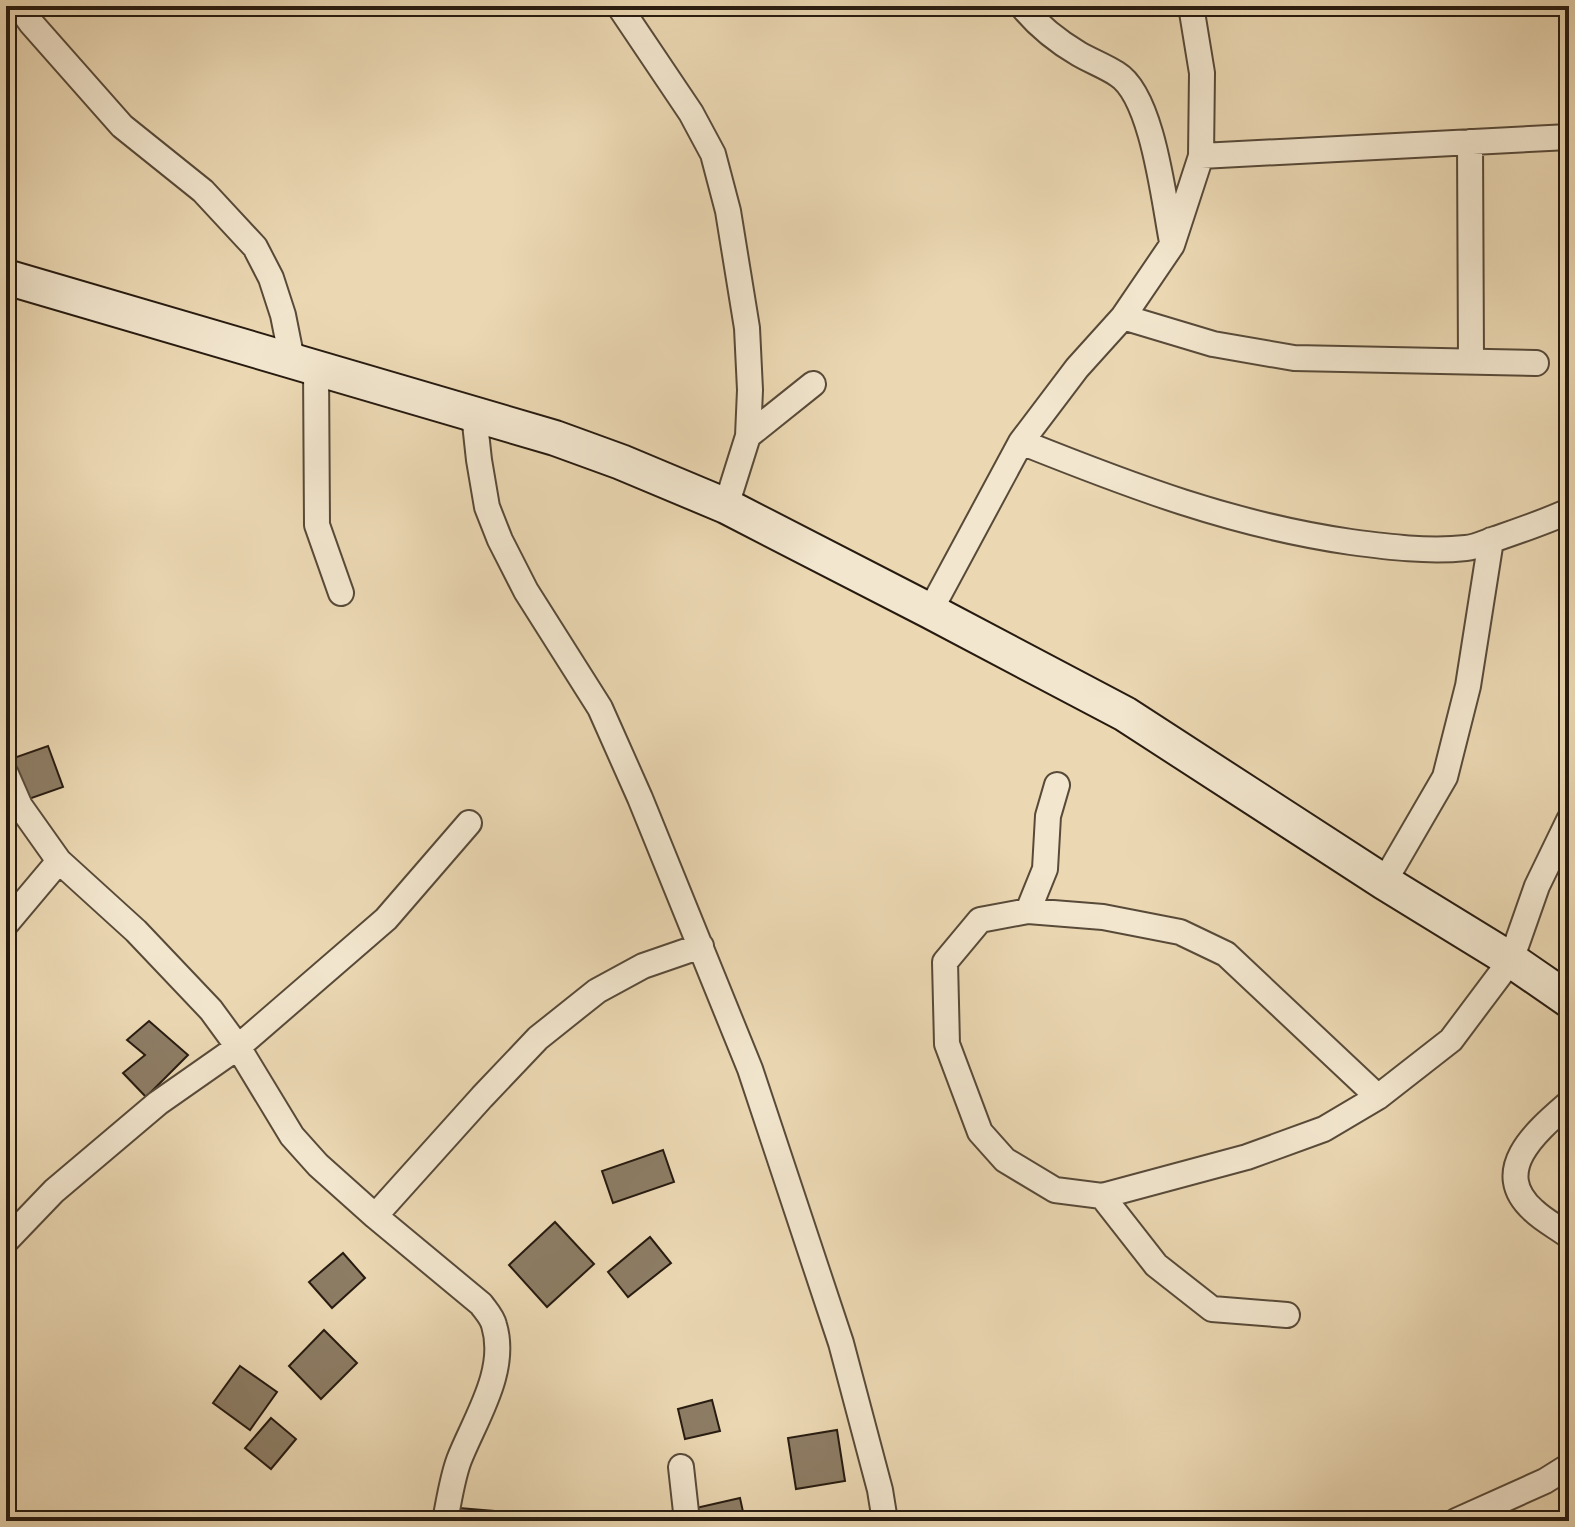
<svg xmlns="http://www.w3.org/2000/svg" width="1575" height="1527" viewBox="0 0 1575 1527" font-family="'Old Standard TT',serif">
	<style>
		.building { fill: #8d7d65; stroke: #271b10; stroke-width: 2 }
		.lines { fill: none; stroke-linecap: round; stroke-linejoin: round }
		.street-casing { stroke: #584a39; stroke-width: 28 }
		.secondary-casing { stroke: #271b10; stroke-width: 38 }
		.street { stroke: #f2e6ce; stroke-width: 24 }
		.secondary { stroke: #f2e6ce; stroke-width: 34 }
	</style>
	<rect width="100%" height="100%" fill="#ebd8b3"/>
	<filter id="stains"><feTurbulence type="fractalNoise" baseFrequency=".0025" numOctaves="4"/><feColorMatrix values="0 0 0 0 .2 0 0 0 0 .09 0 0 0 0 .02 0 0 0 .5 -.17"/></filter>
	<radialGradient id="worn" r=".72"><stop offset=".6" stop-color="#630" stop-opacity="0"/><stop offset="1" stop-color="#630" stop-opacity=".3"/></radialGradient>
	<path class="building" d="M48,746l15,41 -40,14 -15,-41z
		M149,1021l39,34 -42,42 -23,-24 22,-18 -18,-15z
		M663,1150l11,32 -61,21 -11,-32z
		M555,1222l39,42 -47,43 -38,-42z
		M650,1237l21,26 -43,34 -20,-25z
		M343,1253l22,25 -33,30 -23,-26z
		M324,1330l33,33 -36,36 -32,-33z
		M240,1366l37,26 -27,38 -37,-27z
		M712,1400l8,31 -35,8 -7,-30z
		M271,1418l25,21 -25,30 -26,-21z
		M837,1430l8,51 -49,8 -8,-51z
		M740,1498l5,23h-46l-3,-13z
		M459,1508l70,6v7h-71z"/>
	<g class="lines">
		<g class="street-casing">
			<path id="street" d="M19,6l12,17 91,103 81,65 52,56 16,31 12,37 9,45
				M619,6l72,107 22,41 15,57 19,117 3,62 -2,46 -22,70
				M1022,6c16,20 35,35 57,48 12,7 26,12 38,20 36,22 47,128 55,168
				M1470,142l1,219
				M1201,156l368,-19
				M1123,317l90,27 81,14 242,5
				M316,367l1,158 24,68
				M474,414l5,46 8,47 13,33 26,51 74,117 40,90 110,271 91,274 39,147 5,31
				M748,436l65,-52
				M1021,442c110,44 212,83 330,100 38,5 77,10 115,6 10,-1 20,-6 29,-9 26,-9 50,-17 74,-28
				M930,611l91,-169 56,-74 46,-51 49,-72 29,-89 1,-83 -11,-67
				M6,774l14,32 39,55 77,70 75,79 27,37 54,89 26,29 57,51 106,88c5,7 11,13 13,21 14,46 -19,94 -35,135 -7,19 -10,41 -14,61
				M1057,785l-9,31 -3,53 -17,42 -48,9 -35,42 2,82 33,88 25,28 50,30 47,6 145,-39 77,-28 54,-32 73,-57 60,-80 26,-74 32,-66
				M1384,882l61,-105 23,-91 23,-146
				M1028,911l75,6 77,15 46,22 152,143
				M6,924l53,-63
				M1569,1103c-31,27 -80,67 -36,107 10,10 24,17 36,26
				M1102,1196l54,69 56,44 75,6
				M375,1216l107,-119 56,-59 59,-47 46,-25 58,-20
				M6,1241l48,-50 104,-88 80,-56 148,-128 83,-96
				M681,1467l6,54
				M1456,1521l89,-40 24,-15"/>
		</g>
		<g class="secondary-casing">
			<path id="secondary" d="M6,277l549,161 66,24 105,44 204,105 195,103 259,168 127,78 58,40"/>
		</g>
		<use href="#street" class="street"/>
		<use href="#secondary" class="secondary"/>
	</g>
	<rect width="1575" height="1527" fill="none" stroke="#ebd8b3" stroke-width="32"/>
	<rect x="8" y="8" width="1559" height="1511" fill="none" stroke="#271b10" stroke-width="4"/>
	<rect x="16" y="16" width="1543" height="1495" fill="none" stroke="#271b10" stroke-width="2"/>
	<rect width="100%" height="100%" filter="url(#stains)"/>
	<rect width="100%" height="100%" fill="url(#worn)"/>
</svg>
